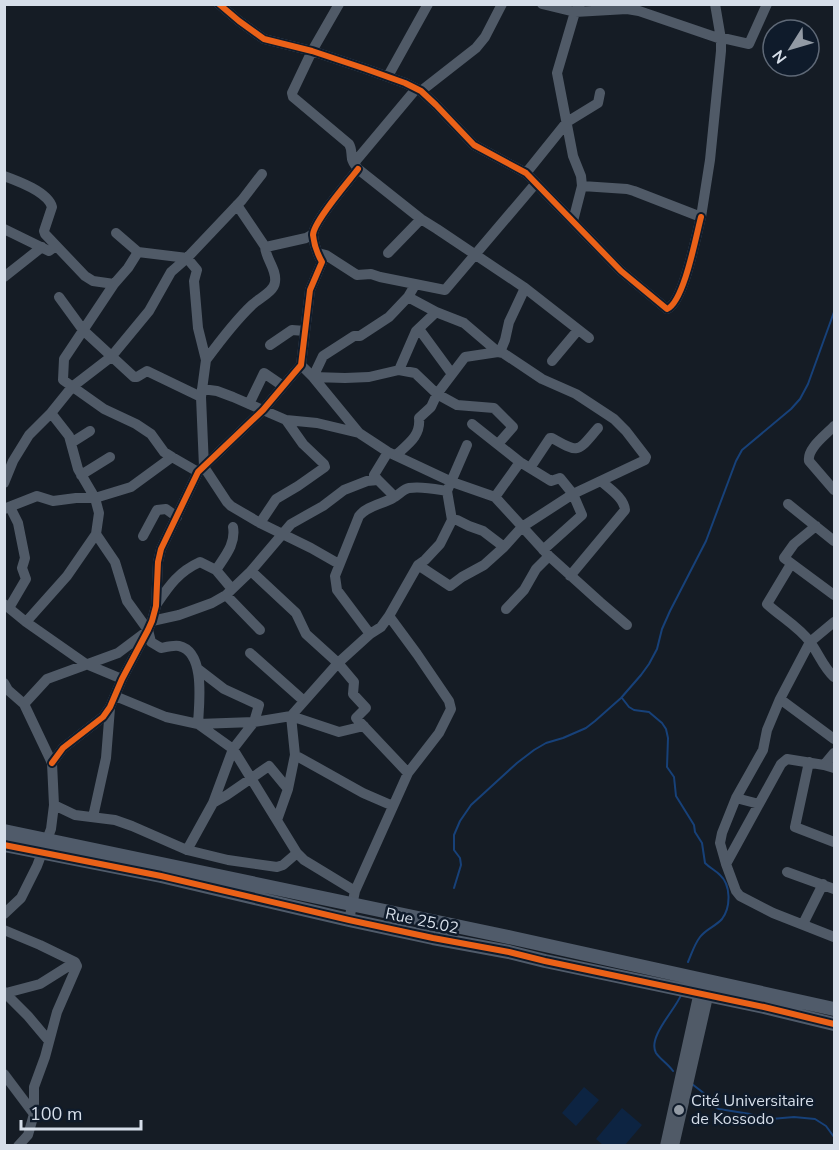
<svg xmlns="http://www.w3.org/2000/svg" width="839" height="1150" viewBox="0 0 839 1150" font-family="'Nunito Sans',sans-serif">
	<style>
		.pitch { fill: #0d2442 }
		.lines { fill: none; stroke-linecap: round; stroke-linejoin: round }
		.stream { stroke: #174179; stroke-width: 2 }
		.minor { stroke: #505a67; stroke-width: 10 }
		.major { stroke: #505b6a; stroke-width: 14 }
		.cycleway-casing { stroke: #0f1b2b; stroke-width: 10 }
		.cycleway { stroke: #ea6118; stroke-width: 6 }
		.poi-dot { fill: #929aa4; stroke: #0f1b2b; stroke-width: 2 }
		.labels { text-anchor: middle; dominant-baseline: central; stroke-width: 5; stroke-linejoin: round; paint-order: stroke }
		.street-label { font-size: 16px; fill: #d6dee9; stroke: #0f1b2b }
		.poi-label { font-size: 16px; fill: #d6dee9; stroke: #0f1b2b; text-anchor: start }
	</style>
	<rect width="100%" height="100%" fill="#151c25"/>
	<path class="pitch" d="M584,1087l15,13 -23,26 -14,-13z
		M622,1108l20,17 -17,20h-22l-7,-6z"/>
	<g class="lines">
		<path class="stream" d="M622,698l7,9 5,3 15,2 13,11 4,6 2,9 -1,29 7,10 2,19 18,29 1,7 7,11 3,20c5,5 10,7 15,12 11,10 11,32 2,44 -6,7 -16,10 -22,18 -6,8 -8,16 -12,25
			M454,888l7,-23 -1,-7 -6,-8v-15l6,-14 11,-16 46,-42 17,-13 12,-7 17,-5 23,-10 9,-7 26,-23 20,-23 8,-11 8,-15 5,-20 8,-18 36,-70 30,-80 6,-11 49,-41 9,-10 8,-15 26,-72
			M673,1071c-5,-7 -13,-12 -17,-18 -9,-16 20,-44 25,-58
			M692,1084l18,14 5,9 4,2 31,5 11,4 10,1 23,-2 21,2 11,7 8,11"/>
		<path class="minor" d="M219,4l20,17 25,18 48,12 54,18 39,14 16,8 15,14 38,40 52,28 95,98 46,38c17,-7 29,-73 34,-92
			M339,4l-27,47 -20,42 1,4 56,47c3,5 2,9 3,15 1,4 4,7 6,10l63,50 16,10 88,59 64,50
			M542,4l33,8 52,-3 12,2 82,28h6l22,5 18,-40
			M388,76l40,-72
			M421,91l55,-43 9,-11 17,-33
			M354,163l62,-74
			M526,173l41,-51 31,-19 2,-10
			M4,176c14,5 44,16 48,31l-8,24 1,3 40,42 8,5 21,3
			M582,186l45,3 7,2 67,26 9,-57 11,-109v-12l-6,-35
			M237,205l27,40 2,2 40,-9 7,-4
			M573,221l9,-35 -1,-10 -8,-20 -16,-83 18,-61 5,-8
			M4,229l45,22 7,-5
			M116,233l22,19 49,6 10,12 -3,11 4,47 8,32 -5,37 3,70 23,35 4,4 29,17 51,25 28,16
			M138,252l-10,16 -14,16 -50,75 -1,21 41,29 32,15 15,10 13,18 8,5
			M318,253l8,2 31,20 14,-1 9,3 65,13 91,-107
			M388,253l33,-34
			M4,277l38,-30
			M415,285l-7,12 -19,20 -29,19h-6l-31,20 -10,21 32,1 24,-1 30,-7 16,3 22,21 20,11 37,3 19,19 -15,17
			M59,297l24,33 51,47h3l10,-6 54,26
			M408,297l28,15 28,11 34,29 5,1 39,26 34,15 38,25 12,12 20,26 -1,3 -72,34 -51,33 -18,20 -20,18 -22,12 -12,9 -32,-21
			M419,329l33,45
			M270,345l22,-15 13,1
			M500,352l5,-12 4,-18 16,-34
			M206,360c14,-19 29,-39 46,-55 7,-7 22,-13 23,-23 2,-13 -10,-24 -10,-36
			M552,361l26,-31
			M301,365l12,12 46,56
			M399,370l17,-39 20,-19
			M202,389l15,2 16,6 53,23 31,3 42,10 29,19 64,30 43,15 54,59 51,46 27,23
			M249,404l15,-31 19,13
			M472,424l48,38 31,19 9,-3 13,16 9,21 -39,35
			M834,426c-8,9 -27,22 -25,35l25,29
			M71,443l19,-12
			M396,455c12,-11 25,-19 23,-37l12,-11 6,-13 28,-37 33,-5
			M530,468l20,-30h2c28,16 25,14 46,-10
			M81,475l29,-18
			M378,480l17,17
			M4,483l9,-22 16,-26 22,-22 21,-26 39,-30 38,-46 22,-39 16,-14 55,-58 20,-26
			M495,497l25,-35
			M788,504l46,37
			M4,509l33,-13 16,5 23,-3h19l-17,-29 -9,-33 -18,-23
			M452,520h5l12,6 14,5 21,16
			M260,523l16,-24 22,-13 27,-19 -1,-3 -21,-20 -17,-24
			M816,526l-22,18 -10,14 50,37
			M96,534l19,28 12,39 21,29 3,12 10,6c5,-1 13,-3 18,-2 27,6 20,58 19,78
			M143,536l14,-26 9,-1 11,8
			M791,564l-24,40c14,13 32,23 43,38 9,12 13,25 24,35
			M216,570c9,-14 20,-26 17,-43
			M251,571l45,42 10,21 32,29 16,19 -1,12 13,14 -10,10 52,55
			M570,576l55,-66c-1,-12 -15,-21 -24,-29
			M226,595l34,35
			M4,604l22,18 60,42 36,15
			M156,605c13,-19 22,-33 44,-43l16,8 16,19
			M9,608l17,-29 -4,-11 3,-10 -7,-35 -8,-16
			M506,609l18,-19 12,-21 13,-13
			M152,621l27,-6 33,-12 14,-8 25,-24 40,-47 32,-18 21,-16 23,-9 11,-1 -4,-5 14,-23
			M26,622l41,-46 29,-42 3,-21 -4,-15 36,-11 41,-30 26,15
			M834,622l-24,20 -30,57 -13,31 -4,20 -27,48 -14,35 -2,10 6,21 10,27 4,5 33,17 61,24
			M370,634l-33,-44 -2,-14 24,-60c8,-10 23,-12 34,-18 6,-3 10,-9 16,-10 13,-2 26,1 38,3
			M250,653l54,48
			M4,683l4,7 16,14 28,59 2,42 -3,24 -14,37 -16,32 -17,16
			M115,696l51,21 32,7 56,-2 37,-6 48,16 25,-6
			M780,699l54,40
			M24,704l23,-25 71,-26 28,-21
			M198,724l35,25 64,104 7,7 51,31
			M295,755l68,38 30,13
			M809,762l-14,65 39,15
			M52,763l11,-15 40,-31 7,-10 12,-28 26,-49 4,-9 4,-15 2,-44 3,-13 37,-77 65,-62 38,-45 9,-75 12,-28c-4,-7 -8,-18 -9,-27 0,-13 36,-54 45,-66
			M824,765l10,-12
			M736,798l23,6
			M213,803l14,-8 42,-29 19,23
			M54,805l21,10 40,5 17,6 55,24 41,10 49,7 6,-2 14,-12
			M93,817l13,-59 4,-50
			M277,820l11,-31 7,-34 -4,-39 47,-53 32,-29 11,-7 8,-11 29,-51 7,-5 15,-16 12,-24 -5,-29 20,-46
			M187,850l26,-47 20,-54 21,-27 5,-17 -35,-16 -26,-20
			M726,864l55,-100 6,-5 37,6 10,3
			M787,872l47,17
			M349,920l6,-29 53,-118 31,-40 12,-24 -2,-8 -32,-47 -28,-38
			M803,924l20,-40
			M4,930l36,15 35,17 2,4 -20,46 -12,45 -11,30v27l-6,21 -10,11
			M4,992l24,24 21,25
			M6,993l34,-9 35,-22
			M4,1074l30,40
			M665,1146l35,-159
			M674,1146l36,-158"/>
		<path class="major" d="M4,831l509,107 321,71
			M4,845l157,31 188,44 84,18 76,14 36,9 219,46 70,17"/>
		<g class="cycleway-casing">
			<path id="cycleway" d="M219,4l20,17 25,18 48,12 54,18 39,14 16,8 15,14 38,40 52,28 95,98 46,38c17,-7 29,-73 34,-92
				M52,763l11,-15 40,-31 7,-10 12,-28 26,-49 4,-9 4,-15 2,-44 3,-13 37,-77 65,-62 38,-45 9,-75 12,-28c-4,-7 -8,-18 -9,-27 0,-13 36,-54 45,-66
				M4,845l157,31 188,44 84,18 76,14 36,9 219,46 70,17"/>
		</g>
		<use href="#cycleway" class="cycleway"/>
	</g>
	<circle class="poi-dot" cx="679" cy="1110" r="6"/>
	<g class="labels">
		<g class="street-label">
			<text transform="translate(422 921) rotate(12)">Rue 25.02</text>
		</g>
		<g class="poi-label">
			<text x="691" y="1101">Cité Universitaire<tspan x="691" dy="18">de Kossodo</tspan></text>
		</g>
	</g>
	<rect width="839" height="1150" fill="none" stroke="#d6dee9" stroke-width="12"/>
	<g transform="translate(791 48) rotate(233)"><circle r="28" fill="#0f1b2b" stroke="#5f6977" stroke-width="1.5"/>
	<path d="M0-4.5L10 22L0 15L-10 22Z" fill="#929aa4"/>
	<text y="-9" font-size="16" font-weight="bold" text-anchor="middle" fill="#d6dee9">N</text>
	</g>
	<path d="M21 1120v9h120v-9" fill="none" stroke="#d6dee9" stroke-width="3"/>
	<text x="30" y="1120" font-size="18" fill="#d6dee9" stroke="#0f1b2b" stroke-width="4.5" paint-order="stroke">100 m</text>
</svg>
